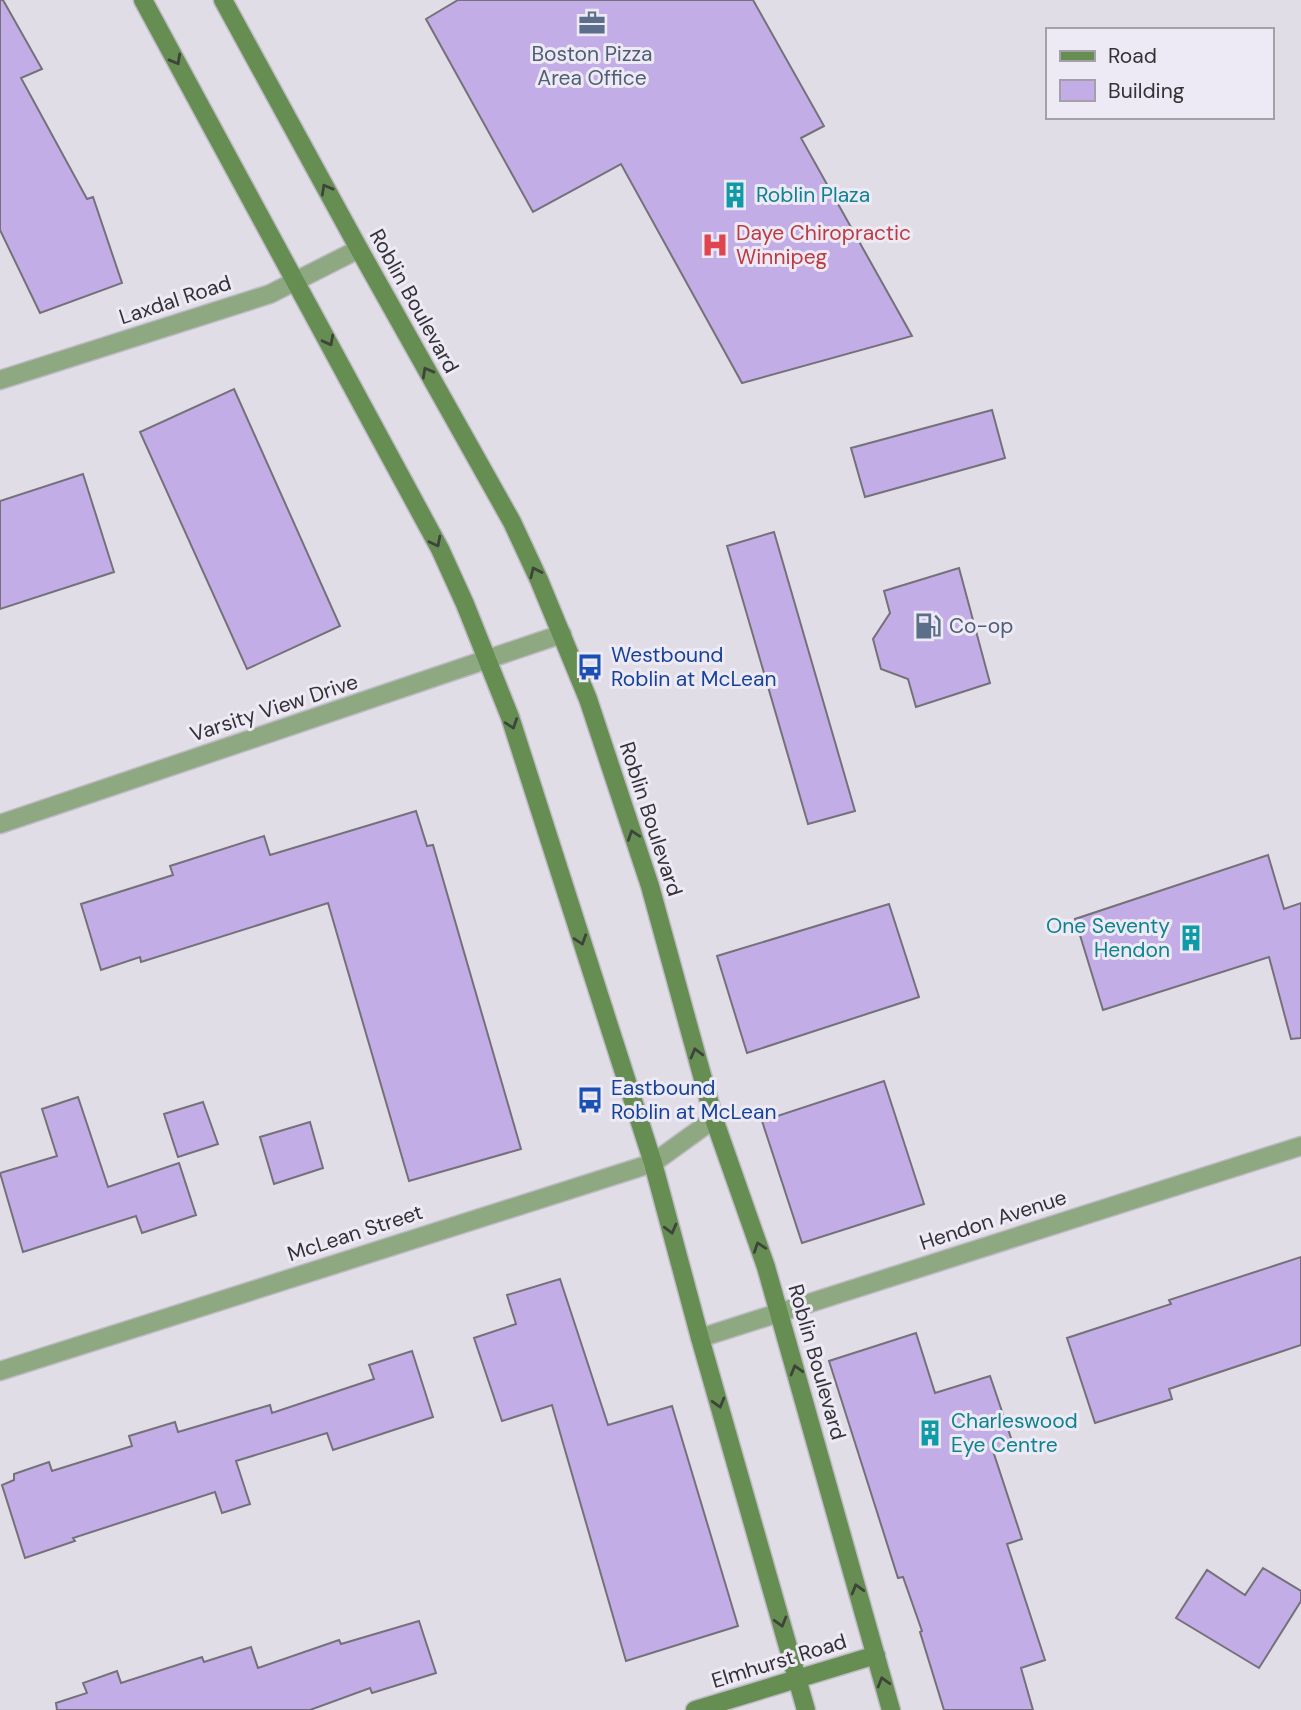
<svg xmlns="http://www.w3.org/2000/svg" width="1301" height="1710" viewBox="0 0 1301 1710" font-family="'DM Sans',sans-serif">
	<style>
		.building { fill: #c3ade6; stroke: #74717a; stroke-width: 2 }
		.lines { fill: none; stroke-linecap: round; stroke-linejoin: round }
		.street-casing { stroke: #bebbc4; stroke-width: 21 }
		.secondary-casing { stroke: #bebbc4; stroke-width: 21 }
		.street { stroke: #8ea981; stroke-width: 18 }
		.secondary { stroke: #668e52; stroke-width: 18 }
		.oneway { stroke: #3e443c }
		.labels { text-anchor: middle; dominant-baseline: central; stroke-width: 6; stroke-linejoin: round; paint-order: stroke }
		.service-label { font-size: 21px; fill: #4e5e75; stroke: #eeeaf5 }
		.culture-label { font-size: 21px; fill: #0d838f; stroke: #eeeaf5; text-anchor: start }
		.health-label { font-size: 21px; fill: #be3a42; stroke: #eeeaf5; text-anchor: start }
		.street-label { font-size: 21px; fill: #343236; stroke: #eeeaf5 }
		.transit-label { font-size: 21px; fill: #164399; stroke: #eeeaf5; text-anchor: start }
	</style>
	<rect width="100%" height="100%" fill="#e0dde7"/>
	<path class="building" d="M0,0h3l39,69 -21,9 66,121 6,-2 29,86 -82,30 -40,-83z
		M458,0h295l71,126 -23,12 111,198 -170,47 -121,-219 -88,48 -107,-193z
		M234,389l106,237 -93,43 -107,-237z
		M992,410l13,48 -140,39 -14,-49z
		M83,474l31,98 -114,37v-108z
		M774,532l81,279 -47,13 -81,-278z
		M959,568l31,115 -74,24 -8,-28 -27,-10 -8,-30 17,-26 -6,-22z
		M416,811l11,35 6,-1 88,304 -112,32 -81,-278 -187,59 -1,-5 -39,13 -20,-66 92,-29 -3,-9 94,-30 6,19z
		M1268,855l16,54 17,-6v135l-10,1 -22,-82 -166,53 -28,-91z
		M889,904l30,93 -172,56 -30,-97z
		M884,1081l40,123 -122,39 -40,-122z
		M78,1097l30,90 71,-24 17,52 -54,18 -6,-17 -113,36 -23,-79 57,-17 -15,-47z
		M203,1102l15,42 -40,13 -14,-43z
		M310,1122l13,46 -49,16 -14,-47z
		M1301,1257v88l-132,44 3,10 -77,24 -28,-85 104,-34 -2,-4z
		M560,1279l48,146 64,-19 66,220 -112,35 -74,-256 -50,16 -28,-83 42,-14 -9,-29z
		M916,1333l19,60 55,-17 23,68 -20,7 29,88 -15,5 38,116 -24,8 12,42h-89l-24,-78 2,-1 -19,-54 -5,1 -69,-217z
		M412,1351l21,66 -100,33 -6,-17 -91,28 14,43 -28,9 -7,-21 -142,46 2,3 -50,17 -23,-73 12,-5v-6l35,-12 3,9 80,-25 -3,-10 46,-14 3,10 92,-27 2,8 102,-34 -5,-14z
		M1263,1568l38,23v10l-42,67 -83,-50 31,-48 38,25z
		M419,1621l17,52 -64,20 -2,-5 -60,22h-253l-1,-7 31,-10 -4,-10 34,-12 4,12 81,-26 2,5 47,-15 7,21 81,-28 2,4z"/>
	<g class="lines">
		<g class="street-casing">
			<path id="street" d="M0,380l270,-86 89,-45
				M0,824l562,-190
				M700,1338l601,-192
				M0,1371l653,-208 61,-44"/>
		</g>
		<g class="secondary-casing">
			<path id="secondary" d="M143,0l297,549 25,55 45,113 143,446 47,175 106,372
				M223,0l136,249 153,273 27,58 49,119 62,187 64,233 52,148 125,443
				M695,1710l181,-55"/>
		</g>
		<use href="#street" class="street"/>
		<use href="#secondary" class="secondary"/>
	</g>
	<defs><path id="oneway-chevron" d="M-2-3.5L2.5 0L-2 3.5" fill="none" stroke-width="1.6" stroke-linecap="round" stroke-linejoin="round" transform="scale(1.75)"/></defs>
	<g class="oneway">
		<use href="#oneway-chevron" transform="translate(176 60) rotate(61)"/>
		<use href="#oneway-chevron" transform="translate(326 189) rotate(-119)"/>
		<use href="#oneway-chevron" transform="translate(329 341) rotate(62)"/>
		<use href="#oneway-chevron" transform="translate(427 372) rotate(-119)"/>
		<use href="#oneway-chevron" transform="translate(436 542) rotate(63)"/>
		<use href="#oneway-chevron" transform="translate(535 572) rotate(-115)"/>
		<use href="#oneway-chevron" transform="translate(512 724) rotate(71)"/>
		<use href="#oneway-chevron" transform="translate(633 835) rotate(-109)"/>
		<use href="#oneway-chevron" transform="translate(581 940) rotate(72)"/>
		<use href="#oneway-chevron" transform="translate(696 1053) rotate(-105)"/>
		<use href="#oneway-chevron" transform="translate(671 1229) rotate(75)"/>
		<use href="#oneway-chevron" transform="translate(759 1247) rotate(-109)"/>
		<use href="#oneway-chevron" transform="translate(796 1370) rotate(-106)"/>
		<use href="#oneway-chevron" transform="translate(719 1403) rotate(74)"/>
		<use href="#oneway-chevron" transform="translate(857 1589) rotate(-106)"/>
		<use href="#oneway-chevron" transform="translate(781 1622) rotate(74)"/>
		<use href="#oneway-chevron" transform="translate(883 1682) rotate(-106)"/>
	</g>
	<defs>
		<g id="office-bare" transform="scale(2.1)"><path d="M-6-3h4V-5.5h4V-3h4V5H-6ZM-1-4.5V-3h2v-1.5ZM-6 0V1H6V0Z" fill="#5c6f8a" stroke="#eeeaf5" stroke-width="2.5" paint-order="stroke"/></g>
		<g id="building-bare" transform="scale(2.1)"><path d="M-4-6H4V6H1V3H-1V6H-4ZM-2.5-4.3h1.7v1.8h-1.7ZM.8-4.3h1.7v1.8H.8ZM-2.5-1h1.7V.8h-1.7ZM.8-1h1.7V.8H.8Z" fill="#0f9aa8" stroke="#eeeaf5" stroke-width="2.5" paint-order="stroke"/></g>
		<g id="hospital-bare" transform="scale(2.1)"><path d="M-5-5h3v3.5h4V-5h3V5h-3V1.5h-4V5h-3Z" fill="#e0444e" stroke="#eeeaf5" stroke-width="2.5" paint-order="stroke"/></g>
		<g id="fuel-bare" transform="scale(2.1)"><path d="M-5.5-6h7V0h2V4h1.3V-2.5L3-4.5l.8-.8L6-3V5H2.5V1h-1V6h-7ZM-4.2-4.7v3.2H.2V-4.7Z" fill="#5c6f8a" stroke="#eeeaf5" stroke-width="2.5" paint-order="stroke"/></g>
		<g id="bus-bare" transform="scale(2.1)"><path d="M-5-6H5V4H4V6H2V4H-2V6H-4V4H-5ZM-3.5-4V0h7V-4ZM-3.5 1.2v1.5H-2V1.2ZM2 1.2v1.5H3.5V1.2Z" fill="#1a4fb4" stroke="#eeeaf5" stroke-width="2.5" paint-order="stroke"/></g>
	</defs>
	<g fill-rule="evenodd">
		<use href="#office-bare" x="592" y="23"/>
		<use href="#building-bare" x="735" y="195"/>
		<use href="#hospital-bare" x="715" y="245"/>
		<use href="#fuel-bare" x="928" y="626"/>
		<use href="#bus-bare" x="590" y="667"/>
		<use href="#building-bare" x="1191" y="938"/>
		<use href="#bus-bare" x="590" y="1100"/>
		<use href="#building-bare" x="930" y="1433"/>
	</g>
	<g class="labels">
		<g class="service-label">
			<text x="592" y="54">Boston Pizza<tspan x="592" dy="24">Area Office</tspan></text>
			<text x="949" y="626" text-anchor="start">Co-op</text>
		</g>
		<g class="culture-label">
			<text x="756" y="195">Roblin Plaza</text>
			<text x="1170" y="926" text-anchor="end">One Seventy<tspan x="1170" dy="24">Hendon</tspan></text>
			<text x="951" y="1421">Charleswood<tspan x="951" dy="24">Eye Centre</tspan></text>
		</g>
		<g class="health-label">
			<text x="736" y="233">Daye Chiropractic<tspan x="736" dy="24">Winnipeg</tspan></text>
		</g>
		<g class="street-label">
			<text transform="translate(175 300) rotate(-18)">Laxdal Road</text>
			<text transform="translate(414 301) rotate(61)">Roblin Boulevard</text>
			<text transform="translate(274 708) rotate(-18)">Varsity View Drive</text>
			<text transform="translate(651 819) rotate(72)">Roblin Boulevard</text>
			<text transform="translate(993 1220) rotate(-18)">Hendon Avenue</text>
			<text transform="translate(355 1233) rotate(-18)">McLean Street</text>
			<text transform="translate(817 1362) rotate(74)">Roblin Boulevard</text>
			<text transform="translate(779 1661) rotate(-17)">Elmhurst Road</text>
		</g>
		<g class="transit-label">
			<text x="611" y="655">Westbound<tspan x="611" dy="24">Roblin at McLean</tspan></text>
			<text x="611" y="1088">Eastbound<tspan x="611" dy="24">Roblin at McLean</tspan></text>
		</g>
	</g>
	<rect x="1046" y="28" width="228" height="91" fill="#eeeaf5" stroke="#a4a0a9" stroke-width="2"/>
	<rect x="1060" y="51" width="35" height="10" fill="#668e52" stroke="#a4a0a9" stroke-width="2"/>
	<text x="1108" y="63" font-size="21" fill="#343236">Road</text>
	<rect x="1060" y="80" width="35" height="21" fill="#c3ade6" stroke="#a4a0a9" stroke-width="2"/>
	<text x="1108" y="98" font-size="21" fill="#343236">Building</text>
</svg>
